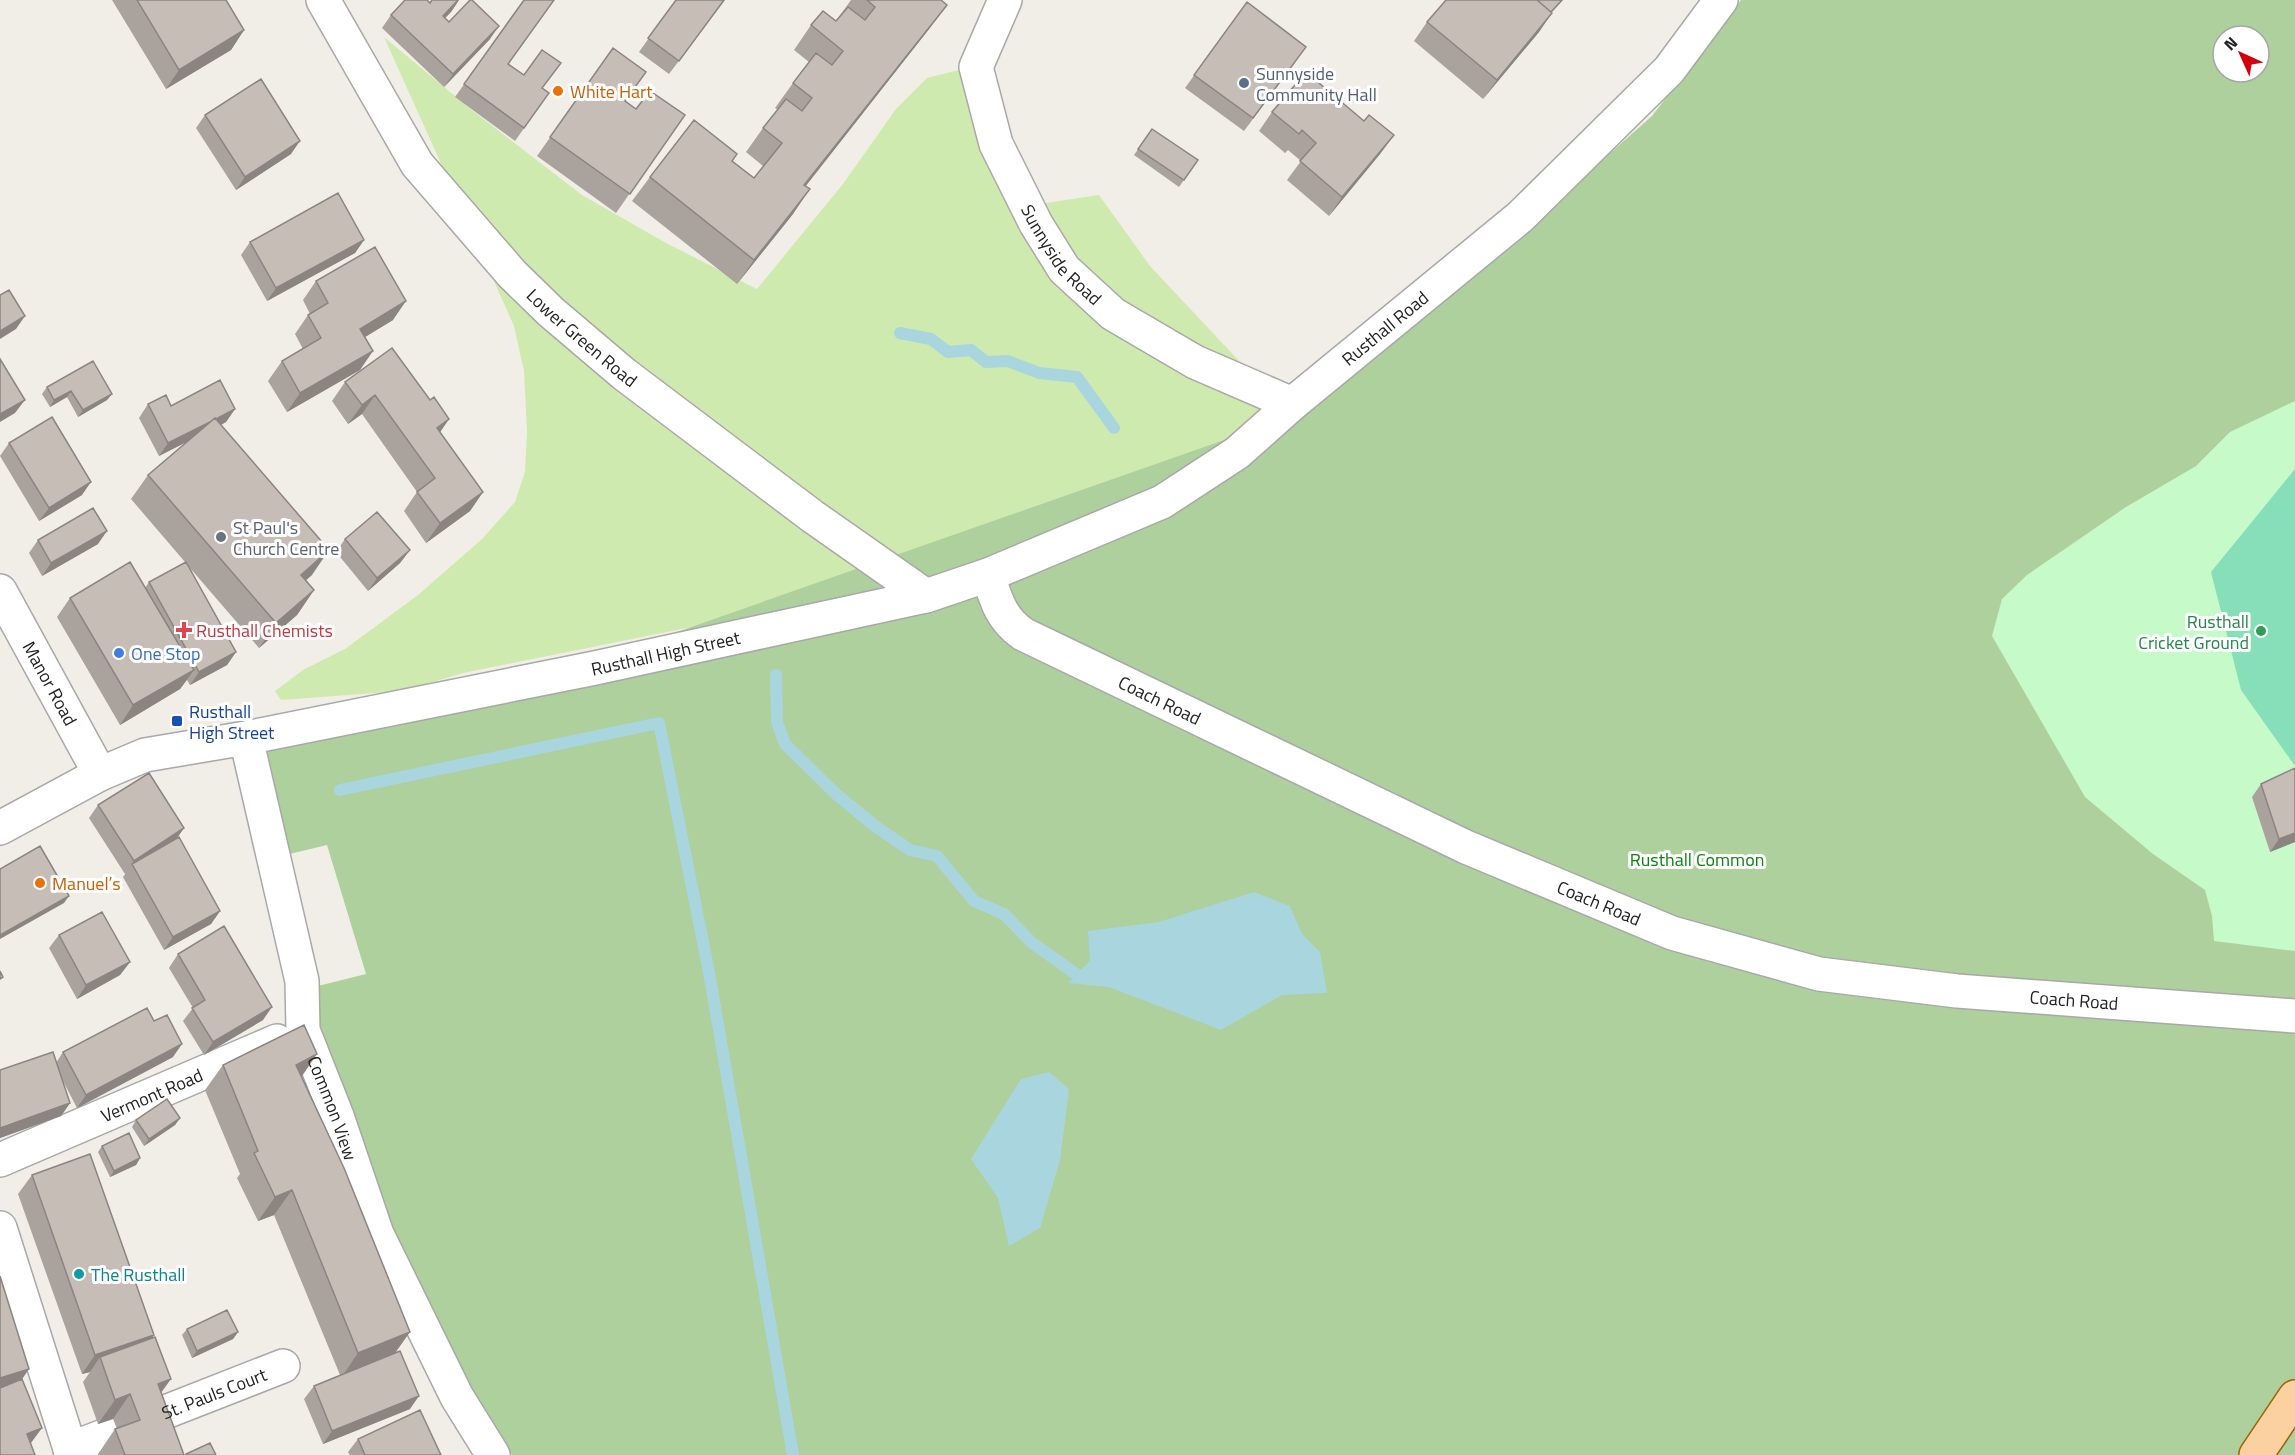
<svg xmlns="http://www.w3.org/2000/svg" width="2295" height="1455" viewBox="0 0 2295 1455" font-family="'Titillium Web',sans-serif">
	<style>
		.grass { fill: #cfeaae }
		.forest { fill: #aed09d; fill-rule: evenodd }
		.park { fill: #c6fac8 }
		.pitch { fill: #87dfb9 }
		.water { fill: #a9d5de }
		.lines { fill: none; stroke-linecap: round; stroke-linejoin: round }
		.stream { stroke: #a9d5de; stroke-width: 12 }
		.minor-casing { stroke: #a8a8a8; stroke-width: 36 }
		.major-casing { stroke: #9e6200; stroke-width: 36 }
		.minor { stroke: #fff; stroke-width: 33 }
		.major { stroke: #fcd1a2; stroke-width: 33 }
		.wall { fill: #aaa39d }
		.shaded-wall { fill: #8b8480 }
		.building { fill: #c6bdb7; stroke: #8b8480; stroke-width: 1.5 }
		.service-dot { fill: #5c6f8a; stroke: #fff; stroke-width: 2 }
		.food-dot { fill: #e8710a; stroke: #fff; stroke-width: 2 }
		.worship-dot { fill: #6b7280; stroke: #fff; stroke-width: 2 }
		.health-dot { fill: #e0444e; stroke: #fff; stroke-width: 2 }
		.leisure-dot { fill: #2e9e5b; stroke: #fff; stroke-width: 2 }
		.shop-dot { fill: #3f7fe0; stroke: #fff; stroke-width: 2 }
		.transit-dot { fill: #1a4fb4; stroke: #fff; stroke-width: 2 }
		.culture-dot { fill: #0f9aa8; stroke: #fff; stroke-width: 2 }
		.labels { text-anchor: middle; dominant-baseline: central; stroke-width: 6; stroke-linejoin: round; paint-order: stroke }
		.service-label { font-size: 18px; fill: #4e5e75; stroke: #fff; text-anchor: start }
		.food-label { font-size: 18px; fill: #c56008; stroke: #fff; text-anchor: start }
		.street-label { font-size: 18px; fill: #212121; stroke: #fff }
		.worship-label { font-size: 18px; fill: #5b616d; stroke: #fff; text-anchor: start }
		.leisure-label { font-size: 18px; fill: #27864d; stroke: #fff; text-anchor: end }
		.health-label { font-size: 18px; fill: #be3a42; stroke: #fff; text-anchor: start }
		.shop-label { font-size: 18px; fill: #366cbe; stroke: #fff; text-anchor: start }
		.transit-label { font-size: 18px; fill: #164399; stroke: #fff; text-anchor: start }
		.park-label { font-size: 18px; fill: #0c8211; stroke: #fff }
		.culture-label { font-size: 18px; fill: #0d838f; stroke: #fff; text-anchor: start }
	</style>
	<rect width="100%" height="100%" fill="#f1eee8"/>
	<path class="grass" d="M384,37l89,74 109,84 84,48 91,46 86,-105 53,-75 31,-31 36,-9 70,136 66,-10 51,71 107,114 35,17 -90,60 -426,153 -313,63 -60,18 -122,9 -6,-9 28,-21 42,-21 73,-54 64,-56 33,-37 10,-30 2,-41 -3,-60 -10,-45z"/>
	<path class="forest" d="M1741,0h554v1455h-1783l-136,-228 -74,-237 64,-16 -39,-129 -54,13 -28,-117 295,-61 761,-267 157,-125 194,-172zM2223,36h36v36h-36z"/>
	<path class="park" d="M2295,401v550l-81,-10 -2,-25 -7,-26 -52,-36 -68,-57 -93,-161 10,-37 25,-24 99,-68 70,-41 34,-34z"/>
	<path class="pitch" d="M2295,469v297l-54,-76 -30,-118z"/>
	<path class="water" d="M1254,892l36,14 12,28 18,18 7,41 -45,2 -61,35 -112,-43 -41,-4 22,-22 -2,-30 71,-9z
		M1049,1072l20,17 -9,71 -20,68 -31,18 -11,-48 -27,-39 50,-80z"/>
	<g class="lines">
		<path class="stream" d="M900,333l31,6 17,13 23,-2 15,12 22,-1 31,12 38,4 37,51
			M776,675l1,47 8,22 51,50 39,32 35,24 27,6 37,45 30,13 27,28 45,32
			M340,790l319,-67 49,244 85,488"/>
		<g class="minor-casing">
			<g id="minor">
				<path id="s1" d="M323,0l94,164 95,110 39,38 73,62 188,142 114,80"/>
				<path id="s2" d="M1005,0l-29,67 20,77 40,80 28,45 49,45 82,48 97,42"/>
				<path id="s3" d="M988,575c8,25 13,44 35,59l443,213 206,86 147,41 138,17 338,25"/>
				<path id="s4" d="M0,591l100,183"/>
				<path id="s5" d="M246,738l56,243 1,49 34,86 40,118 80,163 36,58"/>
				<path id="s6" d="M0,828l100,-54 45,-19 101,-17 349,-70 331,-72 62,-21 174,-73 75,-49 55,-49 228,-187 149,-147 52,-70"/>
				<path id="s7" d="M0,1160l277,-119"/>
				<path d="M0,1228l72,227"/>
				<path id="s8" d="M145,1420l138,-54"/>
				<path d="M70,1449l47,-18"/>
			</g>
		</g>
		<g class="major-casing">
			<path id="major" d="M2256,1455l39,-58"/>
		</g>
		<use href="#minor" class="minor"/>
		<use href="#major" class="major"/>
	</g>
	<path class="wall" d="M112,0h114l18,30 -13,20 -65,39z
		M459,0l-8,12 -6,6 4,4 41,17 -46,48 -62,-59 9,-13 39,-12z
		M524,0l-15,64 40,29 -34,48 -60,-44z
		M676,0h49l-56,74 -30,-22z
		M851,0h90l-12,29 -124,157 -12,28 -56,70 -105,-83 18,-24 82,-16 22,17 9,-12 -17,-14 17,-24 15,-18 -3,-2 18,-25 16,-21 -15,-12 17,-25 25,-4z
		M1563,0l-11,12 -13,20 -56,67 -69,-58 13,-19z
		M1247,2l50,58 -53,71 -59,-43z
		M613,48l12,53 11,8 49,6 -69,98 -79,-57z
		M1272,112l92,9 30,14 -14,19 -51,62 -42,-36 14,-19 -13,-11 -3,3 -26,-22z
		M205,115l86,39 -55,36 -40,-62z
		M1152,129l46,31 -19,27 -45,-32z
		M364,240l-9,13 -88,48 -26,-46 9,-13z
		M316,281l77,39 -28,17 -5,33 -73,42 -19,-31 14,-20 21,-12 -8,-15 13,-19 2,-1 -7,-14z
		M345,382l85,18 19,19 -9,13 43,60 -13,19 -44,32 -22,-32 13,-19 -55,-78 -14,10 -16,-23z
		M47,387l65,7 -5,6 -29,17 -11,-20 -17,10 -8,-13z
		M148,404l87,5 -9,13 -5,3 91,150 -6,5 8,10 -17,25 -38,33 -69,-80 46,84 -9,13 -37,20 -3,-5 -7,9 -60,36 -63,-108 13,-19 75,-10 4,-6 36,-20 -54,-63 17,-24 38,-33 -27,14 -20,-38z
		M9,443l73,52 -43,26 -39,-65z
		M345,539l65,11 -10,13 -32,28 -32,-39z
		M38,540l60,4 -56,32 -13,-23z
		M2295,768v74l-25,10 -18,-55 9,-13z
		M98,805l86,23 -8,11 44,72 -9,13 -47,26 -41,-73 3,-4 -1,1 -36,-56z
		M59,935l71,27 -10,13 -43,24 -28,-51z
		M178,954l85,66 -59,35 -21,-34 10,-13 -24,-40z
		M63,1052l110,5 -96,51 -14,-27 7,22 -9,13 -61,22v-68l56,-7z
		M223,1065l79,12 94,276 14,56 -87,35 -19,-45 10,-13 26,-11 -66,-160 -16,6 -21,-43 3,-4 -35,-84z
		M180,1118l-5,7 -31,21 -12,-19 4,-7z
		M102,1146l38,12 -4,7 -26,12 -12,-25z
		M32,1175l120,163 9,55 23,62h-86v-1l17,-25h2l-4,-10 -15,5 -15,-42 7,-10 -8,2 -64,-180z
		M187,1329l51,3 -5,7 -41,19 -10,-23z
		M358,1439l83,16h-91l-2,-3z"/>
	<path class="shaded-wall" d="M459,0l-8,12 -17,17 9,-13z
		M947,5l-18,24 -142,181 17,-25z
		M1552,13l-13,19 -56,67 14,-19z
		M499,26l-9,13 -46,48 9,-13z
		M244,30l-13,20 -65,39 13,-19z
		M1394,135l-14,19 -51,62 13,-19z
		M300,141l-9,13 -55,36 9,-13z
		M810,189l-17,25 -56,70 17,-24z
		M364,240l-9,13 -88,48 9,-13z
		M406,301l-13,19 -46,28 13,-19z
		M25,316l-9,13 -16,10v-8z
		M373,351l-13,19 -73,42 13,-19z
		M71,391l-4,6 -17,10 4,-7z
		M112,394l-5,6 -29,17 5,-7z
		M375,395l-13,19 -14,10 14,-19z
		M25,400l-10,13 -15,9v-8z
		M235,409l-9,13 -67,34 9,-13z
		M449,419l-13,19 1,-10z
		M91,482l-9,13 -43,26 10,-13z
		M483,492l-13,19 -44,32 14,-20z
		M107,531l-9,13 -56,32 9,-13z
		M329,550l-17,25 -28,24 17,-24z
		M410,550l-10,13 -32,28 9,-13z
		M314,590l-17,25 -38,33 17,-25z
		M236,652l-9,13 -37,20 9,-13z
		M194,670l-14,19 -60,36 13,-20z
		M184,828l-9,13 -43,23 -7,10 9,-13z
		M2295,833v9l-25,10 9,-13z
		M69,896l-5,7 -64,36v-4z
		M220,911l-9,13 -47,26 9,-13z
		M130,962l-10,13 -43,24 9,-14z
		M272,1007l-9,13 -59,35 9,-13z
		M182,1044l-9,13 -96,51 9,-13z
		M317,1054l-17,25 -4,-14z
		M70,1103l-9,13 -61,22v-10z
		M180,1118l-5,7 -31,21 5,-7z
		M140,1158l-4,7 -26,12 4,-6z
		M292,1190l-18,25 -16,6 17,-24z
		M238,1332l-5,7 -41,19 5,-7z
		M410,1332l-17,24 -52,22 17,-25z
		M154,1335l-13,19 -41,3 -10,15 -8,2 13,-19z
		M29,1369l-13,19 -16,5v-15z
		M171,1379l-18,25 5,-20z
		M130,1394l-17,25 -15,5 17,-24z
		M419,1396l-9,13 -87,35 9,-13z
		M42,1428l-14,19 -1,-13z"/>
	<path class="building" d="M137,0h89l18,30 -65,40z
		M405,0h22l3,3 2,-3h26l-15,16 6,6 21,-22h2l27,26 -46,48 -62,-59z
		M524,0h30l-46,64 16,11 18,-25 19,13 -19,25 7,5 -25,35 -60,-44z
		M676,0h48l-45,61 -31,-23z
		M867,0h74l6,5 -143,180 6,4 -56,71 -104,-83 44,-57 43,34 -5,7 22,17 28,-35 -19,-15 23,-29 16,12 10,-13 -19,-15 23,-30 16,12 11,-14 -32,-26 12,-14 13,10 12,-14 17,13 10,-13z
		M1446,0h91l15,13 -55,67 -70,-58z
		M1537,0h25l-11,12z
		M1247,2l59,45 -53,71 -59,-43z
		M613,48l33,24 -21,29 11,8 14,-18 35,24 -55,79 -80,-57z
		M1306,72l58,49 5,-6 25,20 -52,62 -42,-36 16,-18 -14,-13 -3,4 -27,-22z
		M261,79l39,62 -55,36 -40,-62z
		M1152,129l46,31 -14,20 -46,-31z
		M338,193l26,47 -88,48 -26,-46z
		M375,247l31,54 -46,28 13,22 -73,42 -18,-32 39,-23 -13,-23 20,-12 -12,-22z
		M9,290l16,26 -25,15v-36z
		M392,348l38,52 4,-3 15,22 -12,9 46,64 -43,31 -23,-31 18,-14 -60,-83 -13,10 -17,-23z
		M0,359l25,41 -25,14z
		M93,361l19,33 -29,16 -12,-19 -17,9 -7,-13z
		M220,380l15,29 -19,10 -1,-1 -5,4 -42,21 -20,-39 18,-9 5,11z
		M52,417l39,65 -42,26 -40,-65z
		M215,418l114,132 -28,25 13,15 -38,33 -128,-148z
		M93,508l14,23 -56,32 -13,-23z
		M377,512l33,38 -33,28 -32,-39z
		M130,562l64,108 -61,35 -63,-107z
		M186,562l50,90 -37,20 -50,-90z
		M2295,768v65l-16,6 -18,-55z
		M149,773l35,55 -50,33 -36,-56z
		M179,837l41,74 -47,26 -41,-73z
		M40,846l29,50 -69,39v-66z
		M102,912l28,50 -44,23 -27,-50z
		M224,926l48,81 -59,35 -21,-34 13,-8 -27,-46z
		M0,971l3,6 -3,2z
		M147,1008l7,13 13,-6 15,29 -96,51 -23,-43z
		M304,1025l13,29 -21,11 48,103 66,164 -52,21 -66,-163 -17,7 -21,-44 4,-2 -35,-86z
		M53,1052l17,51 -70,25v-58z
		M167,1099l13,19 -31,21 -13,-19z
		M129,1133l11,25 -26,13 -12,-25z
		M90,1154l64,181 -59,20 -63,-180z
		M0,1276l29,93 -29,9z
		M227,1310l11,22 -41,19 -10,-22z
		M155,1337l16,42 -13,5 26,71h-59l-10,-26 25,-9 -10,-26 -15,6 -15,-43z
		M400,1351l19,45 -87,35 -18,-45z
		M22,1379l20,49 -15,6 8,21h-35v-67z
		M420,1410l21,45h-76l-7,-16z
		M210,1443l6,12h-30v-1z"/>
	<circle class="service-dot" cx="1244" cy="83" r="6"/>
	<g class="food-dot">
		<circle cx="558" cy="91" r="6"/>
		<circle cx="40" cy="883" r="6"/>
	</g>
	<circle class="worship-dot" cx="221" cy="537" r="6"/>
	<path class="health-dot" d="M181 621h6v6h6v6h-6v6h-6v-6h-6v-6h6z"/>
	<circle class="leisure-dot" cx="2261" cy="631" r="6"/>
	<circle class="shop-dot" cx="119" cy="653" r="6"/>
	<rect class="transit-dot" x="171" y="715" width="12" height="12" rx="3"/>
	<circle class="culture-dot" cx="79" cy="1274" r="6"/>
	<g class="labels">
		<g class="service-label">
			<text x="1256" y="73">Sunnyside<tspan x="1256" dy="21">Community Hall</tspan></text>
		</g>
		<g class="food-label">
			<text x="570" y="91">White Hart</text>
			<text x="52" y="883">Manuel’s</text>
		</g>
		<g class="street-label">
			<text stroke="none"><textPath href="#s2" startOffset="282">Sunnyside Road</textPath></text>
			<text stroke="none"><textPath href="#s6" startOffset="1497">Rusthall Road</textPath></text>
			<text stroke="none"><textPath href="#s1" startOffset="429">Lower Green Road</textPath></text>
			<text stroke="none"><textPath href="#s6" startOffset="693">Rusthall High Street</textPath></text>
			<text stroke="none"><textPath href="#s4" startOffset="105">Manor Road</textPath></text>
			<text stroke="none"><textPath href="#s3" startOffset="222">Coach Road</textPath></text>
			<text stroke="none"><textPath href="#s3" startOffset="706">Coach Road</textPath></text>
			<text stroke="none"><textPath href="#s3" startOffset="1194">Coach Road</textPath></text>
			<text stroke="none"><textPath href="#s7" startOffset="165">Vermont Road</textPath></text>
			<text stroke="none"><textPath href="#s5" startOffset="382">Common View</textPath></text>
			<text stroke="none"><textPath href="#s8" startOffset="74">St. Pauls Court</textPath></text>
		</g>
		<g class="worship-label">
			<text x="233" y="527">St Paul's<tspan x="233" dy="21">Church Centre</tspan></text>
		</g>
		<g class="leisure-label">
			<text x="2249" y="621">Rusthall<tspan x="2249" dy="21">Cricket Ground</tspan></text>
		</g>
		<g class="health-label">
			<text x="196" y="630">Rusthall Chemists</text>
		</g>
		<g class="shop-label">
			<text x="131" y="653">One Stop</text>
		</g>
		<g class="transit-label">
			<text x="189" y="711">Rusthall<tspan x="189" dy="21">High Street</tspan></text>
		</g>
		<g class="park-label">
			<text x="1697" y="859">Rusthall Common</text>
		</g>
		<g class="culture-label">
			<text x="91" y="1274">The Rusthall</text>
		</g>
	</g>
	<g transform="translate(2241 54) rotate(315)"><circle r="28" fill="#ffffff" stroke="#a6a6a6" stroke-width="1.5"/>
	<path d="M0-4.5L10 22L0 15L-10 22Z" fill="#d2000a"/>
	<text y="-9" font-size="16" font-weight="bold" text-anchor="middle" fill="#212121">N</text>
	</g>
</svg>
